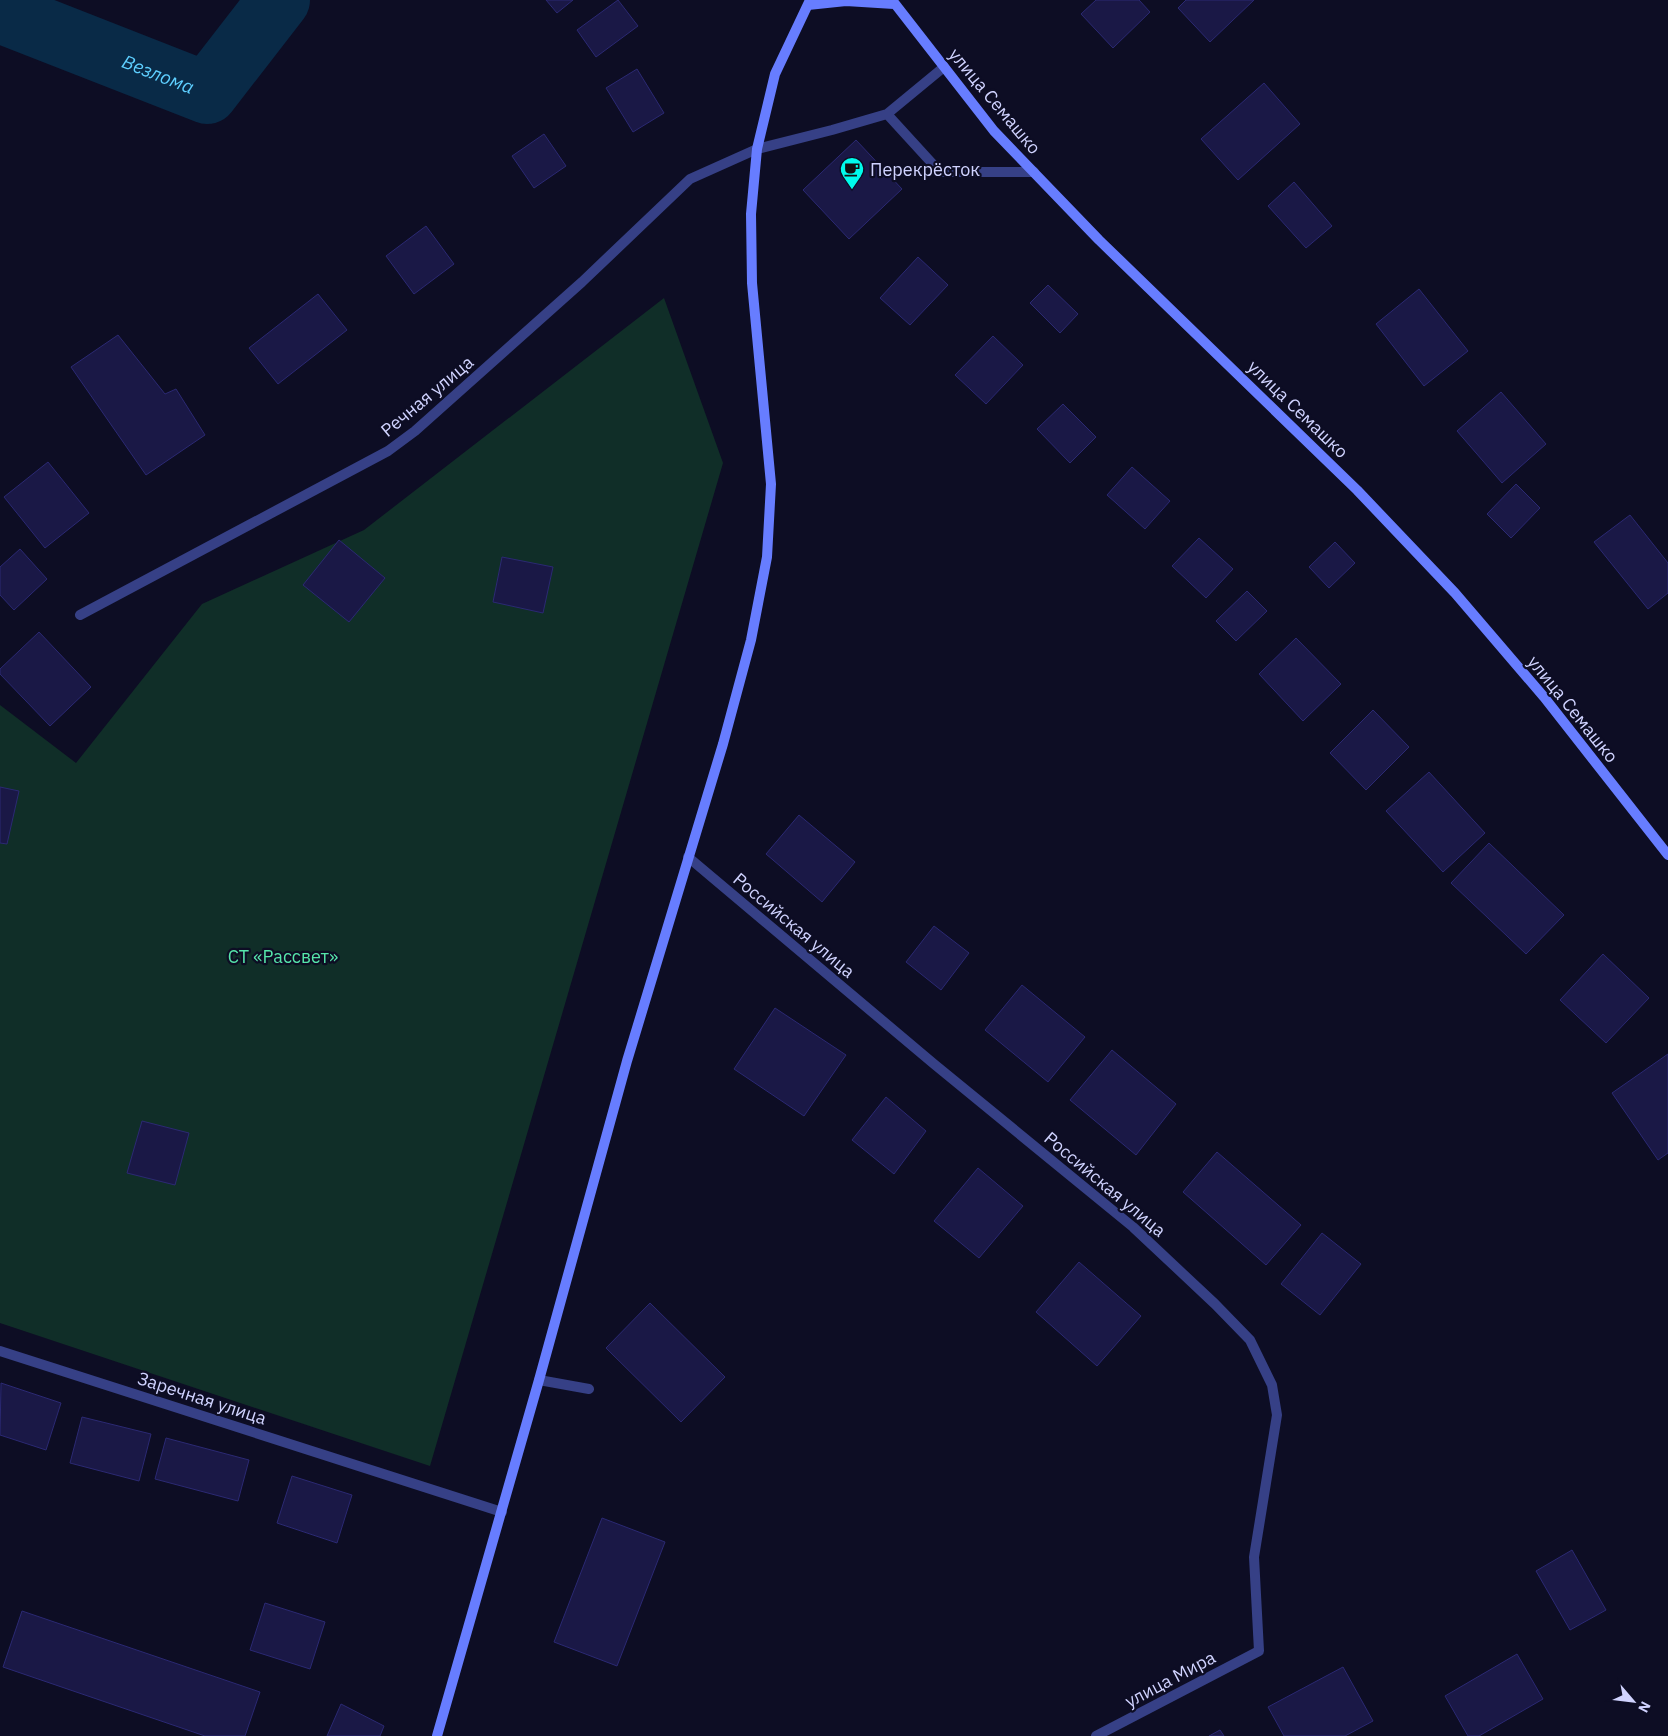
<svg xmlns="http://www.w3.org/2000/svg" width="1668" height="1736" viewBox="0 0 1668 1736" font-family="'IBM Plex Sans',sans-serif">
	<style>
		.green { fill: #102e28 }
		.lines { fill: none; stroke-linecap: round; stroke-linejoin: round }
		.river { stroke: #092a47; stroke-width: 62 }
		.building { fill: #1a1846; stroke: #2b2973 }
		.lane { stroke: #364086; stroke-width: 10 }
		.street { stroke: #364086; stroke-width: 10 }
		.secondary { stroke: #677dff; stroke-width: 10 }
		.labels { text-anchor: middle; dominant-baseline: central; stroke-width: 4.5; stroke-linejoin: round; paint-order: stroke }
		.street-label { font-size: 18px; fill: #d0d3ff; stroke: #0d0d24 }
		.poi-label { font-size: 18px; fill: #d0d3ff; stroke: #0d0d24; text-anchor: start }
		.park-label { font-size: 18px; fill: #56e5aa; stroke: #0d0d24 }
		.water-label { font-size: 19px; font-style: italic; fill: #5ecfff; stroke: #0d0d24 }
	</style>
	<rect width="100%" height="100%" fill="#0d0d24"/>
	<path class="green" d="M664,298l59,165 -293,1003 -430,-143v-618l76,58 126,-159 162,-74z"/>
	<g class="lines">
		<path class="river" id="s1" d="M0,12l207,81 72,-93"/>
	</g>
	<path class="building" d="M546,0h27l-16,13z
		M618,0l20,26 -42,31 -19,-27z
		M1096,0h43l11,12 -37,36 -32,-34z
		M1186,0h68l-44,42 -32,-34z
		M637,69l27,44 -31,19 -27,-44z
		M1264,83l36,41 -62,56 -37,-41z
		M544,134l22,32 -32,22 -22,-32z
		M856,140l46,49 -53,50 -46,-49z
		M1294,182l38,44 -26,22 -38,-42z
		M426,226l28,38 -40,30 -28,-38z
		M918,257l30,28 -38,40 -30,-27z
		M1048,285l30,29 -18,19 -30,-30z
		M1419,289l49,62 -44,35 -48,-62z
		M318,294l29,36 -69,54 -29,-36z
		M118,335l47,59 11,-5 29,46 -59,40 -75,-108z
		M993,336l30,29 -37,39 -31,-29z
		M1501,392l45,52 -44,39 -45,-52z
		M1063,404l33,33 -26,26 -33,-34z
		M48,462l41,51 -44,35 -41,-51z
		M1132,467l38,34 -25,28 -38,-34z
		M1516,484l24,24 -29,30 -24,-24z
		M1630,515l38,48v30l-20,16 -54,-67z
		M1199,538l34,31 -27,29 -34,-32z
		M339,540l46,38 -36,44 -46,-37z
		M1335,542l20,21 -26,25 -20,-21z
		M20,549l27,30 -33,31 -14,-15v-28z
		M502,557l51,10 -10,46 -50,-11z
		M1247,591l20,20 -31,30 -20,-20z
		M39,632l52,55 -41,39 -50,-52v-5z
		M1296,638l45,46 -38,37 -44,-47z
		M1373,710l36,37 -43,43 -36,-37z
		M1429,772l56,61 -42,39 -57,-61z
		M0,787l19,4 -12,53 -7,-1z
		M799,815l56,47 -33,40 -56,-48z
		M1489,843l75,72 -38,39 -75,-71z
		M934,926l35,27 -28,37 -35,-28z
		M1603,954l46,44 -43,45 -46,-43z
		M1022,985l63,52 -37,45 -63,-52z
		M775,1008l71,47 -42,61 -70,-47z
		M1112,1050l64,54 -40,51 -66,-55z
		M1668,1054v99l-10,7 -46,-67z
		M886,1097l40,34 -32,43 -42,-34z
		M142,1121l47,12 -14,52 -48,-12z
		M1217,1152l84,73 -35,40 -83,-73z
		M978,1168l45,38 -44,52 -45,-37z
		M1322,1233l39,31 -41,51 -39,-31z
		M1079,1262l62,54 -44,50 -61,-54z
		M650,1303l75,74 -44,45 -75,-74z
		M1,1383l60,20 -15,47 -46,-15z
		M82,1417l69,17 -12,47 -69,-18z
		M166,1438l83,22 -11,41 -83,-22z
		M292,1476l60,19 -15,48 -60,-20z
		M602,1518l63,24 -48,124 -63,-24z
		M1572,1550l34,60 -36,20 -34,-59z
		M265,1603l60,19 -15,47 -60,-19z
		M22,1611l238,81 -15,44h-40l-202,-69z
		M1517,1654l26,45 -64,37h-11l-23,-40z
		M1343,1667l30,54 -28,15h-61l-16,-29z
		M341,1704l43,22 -4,10h-53z
		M1220,1730l4,6h-15z"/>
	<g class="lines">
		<path class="lane" d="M887,114l57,-47
			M757,149l75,-19 55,-16 53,58h94"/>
		<path class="street" d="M80,615l308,-164 27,-20 167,-149 108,-103 67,-30
			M688,857l246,207 199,163 82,77 35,36 22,45 5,30 -23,142 5,94 -163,85
			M0,1351l502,161
			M539,1380l50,9"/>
		<path class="secondary" d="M892,0l102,131 105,109 258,250 98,103 89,104 124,158
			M808,5l38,-4 48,3
			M437,1736l102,-356 88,-319 96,-317 28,-104 16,-83 4,-73 -19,-201 -1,-69 6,-65 18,-75 35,-74"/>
	</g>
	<defs>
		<g id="cafe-pin" transform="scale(1.25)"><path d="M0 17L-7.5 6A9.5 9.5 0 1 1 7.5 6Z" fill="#00fbeb" stroke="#0d0d24"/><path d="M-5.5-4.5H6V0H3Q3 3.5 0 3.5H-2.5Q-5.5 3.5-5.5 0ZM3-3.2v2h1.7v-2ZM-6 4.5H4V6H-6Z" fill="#111"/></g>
	</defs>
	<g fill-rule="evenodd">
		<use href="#cafe-pin" x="852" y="169"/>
	</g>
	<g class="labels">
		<g class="street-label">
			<text transform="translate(995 101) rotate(50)">улица Семашко</text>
			<text transform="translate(427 396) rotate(-40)">Речная улица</text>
			<text transform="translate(1298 409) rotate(44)">улица Семашко</text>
			<text transform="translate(1573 709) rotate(51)">улица Семашко</text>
			<text transform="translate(794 925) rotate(40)">Российская улица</text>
			<text transform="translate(1105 1184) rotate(40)">Российская улица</text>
			<text transform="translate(202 1398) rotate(18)">Заречная улица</text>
			<text transform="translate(1170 1679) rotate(-28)">улица Мира</text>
		</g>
		<g class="poi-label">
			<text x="870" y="169">Перекрёсток</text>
		</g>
		<g class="park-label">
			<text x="283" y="956">СТ «Рассвет»</text>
		</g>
		<g class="water-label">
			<text stroke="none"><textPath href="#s1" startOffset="170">Везлома</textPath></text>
		</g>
	</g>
	<g transform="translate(1633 1701) rotate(118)" stroke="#0d0d24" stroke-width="4" paint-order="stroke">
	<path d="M0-4L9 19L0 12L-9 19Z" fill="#d0d3ff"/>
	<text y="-8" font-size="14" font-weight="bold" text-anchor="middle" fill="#d0d3ff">N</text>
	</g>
</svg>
